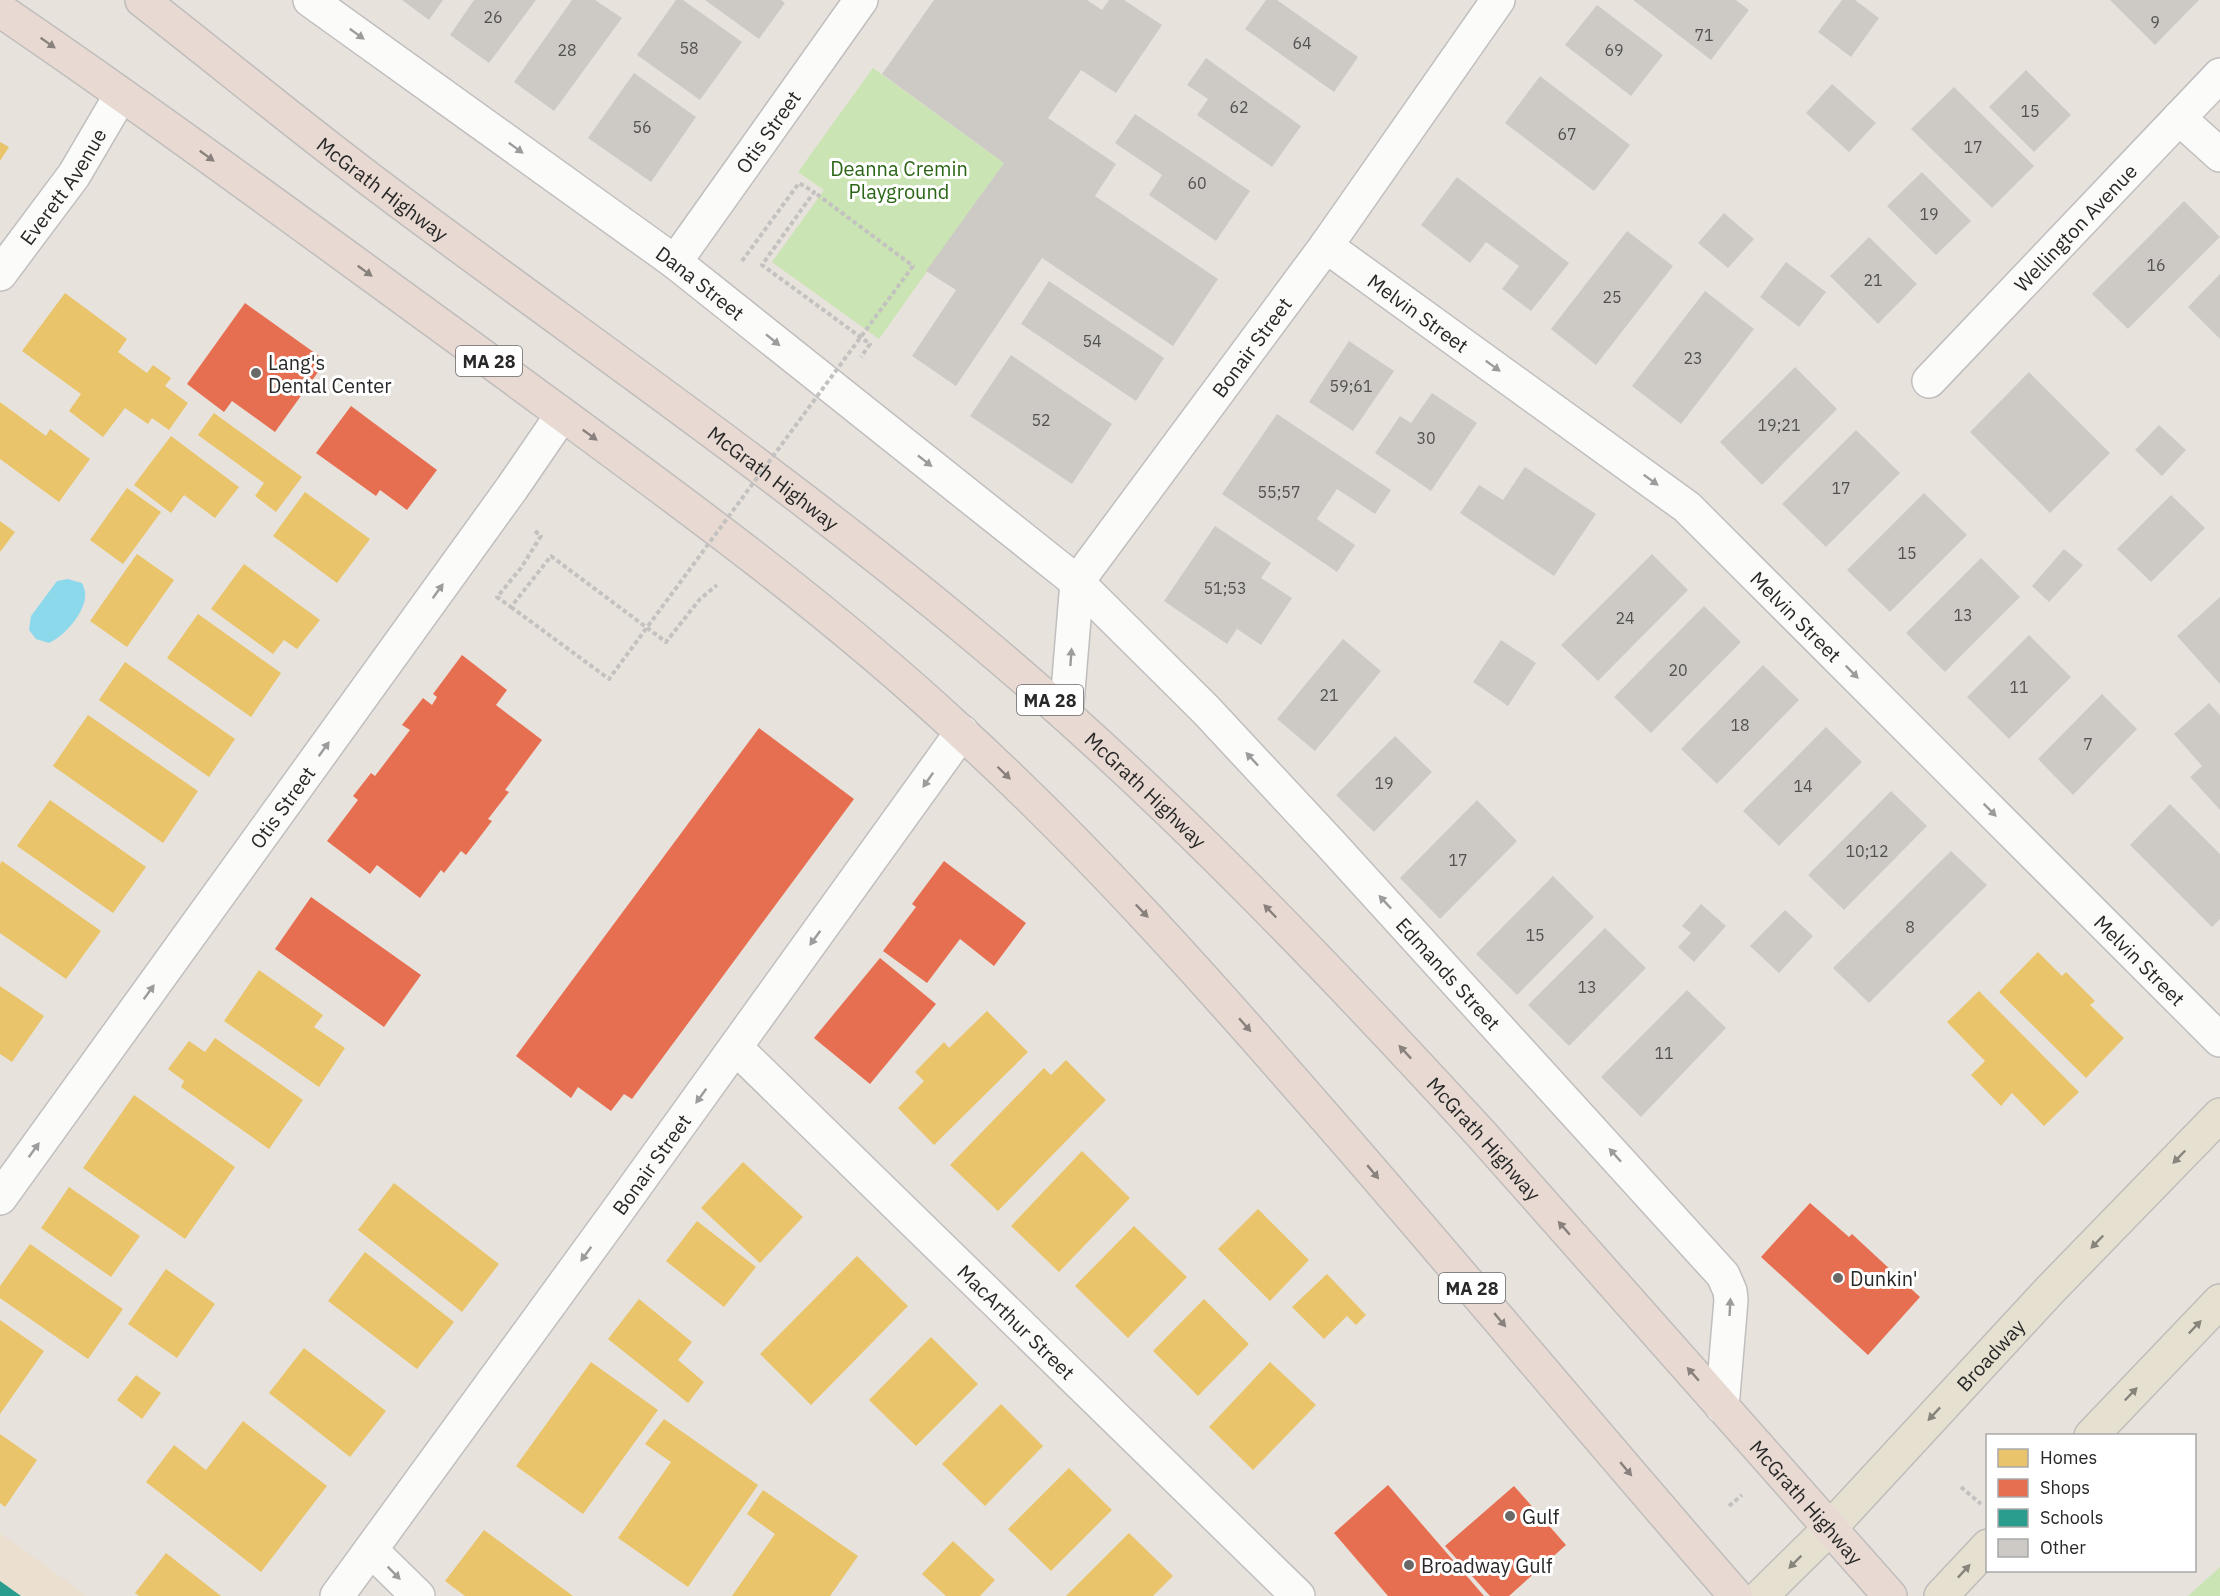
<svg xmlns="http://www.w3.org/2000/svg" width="2220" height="1596" viewBox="0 0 2220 1596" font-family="'IBM Plex Sans',sans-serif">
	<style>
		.education { fill: #ebe0d0 }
		.green { fill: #cae4b3 }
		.water { fill: #8dd9ec }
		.homes { fill: #e9c46a }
		.shops { fill: #e76f51 }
		.schools { fill: #2a9d8f }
		.building { fill: #cdcac6 }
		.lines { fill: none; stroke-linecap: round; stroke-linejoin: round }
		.minor-casing { stroke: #c0bebe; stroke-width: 36 }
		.major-casing { stroke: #bfbdbb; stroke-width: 36 }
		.highway-casing { stroke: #bfbdbb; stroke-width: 36 }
		.path { stroke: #c3c2c1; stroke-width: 4; stroke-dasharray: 4.5 3; stroke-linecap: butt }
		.minor { stroke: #fbfbfa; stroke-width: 33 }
		.major { stroke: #e6e0d1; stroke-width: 33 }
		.highway { stroke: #e8dad2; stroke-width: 33 }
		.path-bridge { stroke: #c3c2c1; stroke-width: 4; stroke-dasharray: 4.5 3; stroke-linecap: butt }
		.oneway { fill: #9c9c9c }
		.oneway2 { fill: #88817d }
		.oneway3 { fill: #87847c }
		.poi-dot { fill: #6b6967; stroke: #fff; stroke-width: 2 }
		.labels { text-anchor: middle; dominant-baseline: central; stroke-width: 6; stroke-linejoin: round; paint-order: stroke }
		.number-label { font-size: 16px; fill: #525150 }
		.shield { fill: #fff; stroke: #686868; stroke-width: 1.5 }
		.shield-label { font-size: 18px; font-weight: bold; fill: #282828 }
		.street-label { font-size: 20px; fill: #282828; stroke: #fff }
		.park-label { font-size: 20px; fill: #2b6616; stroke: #fff }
		.poi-label { font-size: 20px; fill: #282828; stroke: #fff; text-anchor: start }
	</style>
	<rect width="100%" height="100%" fill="#e7e2dc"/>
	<path class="education" d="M0,1533l87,63h-87z"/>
	<path class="green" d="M873,68l131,95 -125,176 -107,-77 52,-72 -26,-18z
		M2220,1567v29h-32z"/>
	<path class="water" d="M68,579l14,4c2,5 4,9 3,15 -2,17 -21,38 -36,45l-13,-4 -7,-9 2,-14 26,-35z"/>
	<path class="homes" d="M0,142l9,5 -9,14z
		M65,293l62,46 -9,13 29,21 6,-8 18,13 -6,8 23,17 -19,27 -17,-12 -4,6 -23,-16 -22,29 -34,-26 12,-17 -59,-43z
		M0,402l46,34 4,-7 40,30 -31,43 -59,-43z
		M214,413l88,64 -26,35 -21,-16 9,-13 -66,-48z
		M171,436l68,51 -24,31 -31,-23 -13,18 -37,-28z
		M127,488l34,24 -38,52 -33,-24z
		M305,492l65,47 -33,44 -64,-47z
		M0,521l15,11 -15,20z
		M137,554l37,26 -47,67 -37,-26z
		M244,564l76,56 -23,29 -13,-9 -11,14 -62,-45z
		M198,614l83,59 -30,44 -84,-59z
		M125,662l110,77 -26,38 -110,-77z
		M88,715l110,76 -35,52 -110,-77z
		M50,800l96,67 -33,46 -96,-67z
		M2,861l99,70 -35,48 -66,-46v-69z
		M2038,952l24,24 4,-4 29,29 -5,4 34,33 -38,40 -87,-86z
		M259,970l64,45 -9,12 31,21 -26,39 -95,-66z
		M0,986l44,30 -32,46 -12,-8z
		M1979,991l100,101 -35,34 -32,-33 -11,13 -30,-31 14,-14 -38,-39z
		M987,1011l41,41 -94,93 -36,-37 26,-27 -9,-9 29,-30 5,6z
		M215,1038l88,62 -34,49 -88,-62 3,-6 -16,-12 21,-28 16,11z
		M1066,1060l40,40 -108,111 -48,-46 94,-97 7,7z
		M134,1095l101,72 -50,72 -102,-71z
		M1082,1151l48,47 -71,74 -48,-46z
		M743,1162l60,55 -43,46 -59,-55z
		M394,1183l105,81 -37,48 -104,-82z
		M69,1187l71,49 -29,41 -70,-49z
		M1258,1209l51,51 -39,41 -52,-52z
		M697,1221l59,46 -32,40 -58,-46z
		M1134,1226l53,51 -59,61 -53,-52z
		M30,1244l93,65 -35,50 -88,-61v-12z
		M365,1252l89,70 -37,47 -89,-68z
		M857,1256l51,50 -97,99 -51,-51z
		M166,1269l49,35 -38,54 -49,-34z
		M1327,1274l39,41 -10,10 -9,-9 -23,23 -32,-32z
		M639,1299l53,43 -14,18 26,22 -16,21 -80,-64z
		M1204,1299l45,45 -51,52 -45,-45z
		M0,1320l44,31 -44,63z
		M931,1337l47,47 -62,62 -47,-46z
		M304,1348l82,63 -36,46 -81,-64z
		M591,1362l67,48 -75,104 -67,-48z
		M1270,1362l46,43 -63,65 -44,-43z
		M136,1375l25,18 -19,26 -25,-19z
		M1001,1404l42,42 -58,60 -43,-42z
		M664,1419l94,66 -70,102 -70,-49 53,-76 -26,-18z
		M243,1421l84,65 -66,86 -115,-90 28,-37 32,25z
		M0,1434l37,26 -32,47 -5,-4z
		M1069,1468l43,42 -61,61 -43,-42z
		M763,1490l95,66 -28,40h-98l43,-62 -28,-20z
		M484,1530l89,66h-108l-20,-15z
		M1129,1533l44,43 -20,20h-87z
		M953,1541l42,39 -15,16h-34l-24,-22z
		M166,1553l55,43h-82l-4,-3z"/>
	<path class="shops" d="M245,303l81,58 -51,71 -43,-31 -8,11 -37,-28z
		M351,406l86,64 -30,40 -27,-20 -4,6 -60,-43z
		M462,655l45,35 -11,15 46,35 -37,50 4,2 -21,27 4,2 -26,34 -5,-4 -17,22 -3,-3 -21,28 -43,-33 -7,9 -43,-33 31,-41 -5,-4 18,-23 4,3 35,-46 -8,-5 21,-27 9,7 5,-8 -4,-3z
		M759,728l95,71 -222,300 -8,-5 -13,17 -33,-24 -7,11 -55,-42z
		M944,861l82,62 -32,43 -34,-27 -33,44 -44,-32 33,-44 -4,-3z
		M311,897l110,78 -37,52 -109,-78z
		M880,958l56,46 -66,80 -56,-46z
		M1810,1203l39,34 3,-3 68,63 -52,58 -107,-98z
		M1388,1485l96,111h-96l-54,-63z
		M1514,1486l52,59 -57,51h-19l-45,-50z"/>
	<path class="schools" d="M0,1581l21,15h-21z"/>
	<path class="building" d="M402,0h41l-14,20z
		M474,0h62l-47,63 -39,-28z
		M572,0h23l27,18 -68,93 -40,-29z
		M676,0h7l59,42 -42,58 -63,-45z
		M705,0h76l4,3 -26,36z
		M934,0h153l15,10 7,-10h15l38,25 -46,68 -35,-23 -33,48 68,46 -21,32 123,83 -45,67 -131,-88 -86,128 -44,-30 44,-66 -30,-19 78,-108 -122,-89z
		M1266,0h11l81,57 -24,35 -89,-63z
		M1633,0h103l13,10 -38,50z
		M1842,0h13l24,18 -28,39 -33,-25z
		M2110,0h89l-44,45z
		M1597,5l66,50 -32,41 -66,-51z
		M1206,58l95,68 -29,41 -75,-52 11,-16 -21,-14z
		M2026,70l45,45 -37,37 -45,-45z
		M634,73l62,44 -45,65 -63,-44z
		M1540,76l90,69 -36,46 -89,-68z
		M1832,84l44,39 -27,29 -43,-39z
		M1954,87l80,79 -42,42 -81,-79z
		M1135,114l115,77 -34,50 -67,-46 13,-20 -47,-32z
		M1922,172l49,49 -35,34 -49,-49z
		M1457,177l112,86 -38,48 -29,-22 17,-23 -33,-24 -16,21 -49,-38z
		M2184,201l36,36 -92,92 -36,-35z
		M1724,213l30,26 -26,29 -30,-25z
		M1627,231l46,35 -77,99 -45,-36z
		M1869,237l48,47 -39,40 -48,-48z
		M1786,262l40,30 -27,35 -39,-30z
		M2220,274v65l-32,-32z
		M1049,281l115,77 -28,43 -115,-77z
		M1705,291l49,38 -73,95 -49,-38z
		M1349,341l45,30 -41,60 -44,-29z
		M1011,355l101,69 -40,60 -102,-68z
		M1795,367l42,42 -75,76 -42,-43z
		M2029,372l81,81 -60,60 -80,-81z
		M1432,393l45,30 -46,68 -56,-38 25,-37 11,7z
		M1277,414l114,76 -16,24 -38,-25 -20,30 38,26 -18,27 -115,-78z
		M2159,425l27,25 -24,26 -27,-26z
		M1856,430l44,43 -74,74 -44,-43z
		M1525,467l71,47 -42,62 -94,-63 19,-28 24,15z
		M1924,493l43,42 -77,77 -43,-42z
		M2171,495l34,33 -54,54 -34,-33z
		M1215,526l56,37 -10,15 31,20 -31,47 -24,-16 -10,15 -63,-43z
		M2064,549l19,16 -34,37 -17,-16z
		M1652,554l36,36 -90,91 -37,-36z
		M1981,558l39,39 -75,75 -39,-39z
		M2220,597v87l-43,-48z
		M1704,606l37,36 -90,91 -37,-36z
		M2029,635l42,42 -62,62 -42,-42z
		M1343,639l38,32 -66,80 -38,-32z
		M1501,640l35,23 -28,43 -35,-24z
		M1763,665l36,35 -82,84 -36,-35z
		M2102,694l35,35 -64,66 -35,-36z
		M2209,703l11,12v95l-30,-33 12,-11 -28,-32z
		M1826,727l36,35 -83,84 -36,-35z
		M1395,736l37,36 -58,60 -38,-37z
		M1891,791l36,35 -83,84 -36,-35z
		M1477,800l40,41 -77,78 -40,-41z
		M2170,804l50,50v65l-8,8 -82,-82z
		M1951,851l36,34 -118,118 -36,-35z
		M1553,876l41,41 -77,78 -41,-41z
		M1701,904l25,22 -32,36 -16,-15 13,-14 -9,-7z
		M1785,910l28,26 -34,37 -29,-27z
		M1605,928l41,40 -77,78 -41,-41z
		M1687,990l39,38 -85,89 -40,-40z"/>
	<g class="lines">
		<g class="minor-casing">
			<g id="minor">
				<path id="s1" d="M310,0l365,262 402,320 129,128 123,132 394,433 7,16 1,9 -9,107"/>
				<path d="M2179,118l41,37"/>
				<path id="s2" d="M1326,246l361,261 533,533"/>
				<path id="s3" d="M675,262l186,-262"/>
				<path id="s4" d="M0,274l74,-99 47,-80"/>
				<path id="s5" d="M1929,381l291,-306"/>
				<path id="s6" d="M1066,715l11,-133 249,-336 172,-246"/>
				<path id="s7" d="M736,1048l562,548"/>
				<path id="s8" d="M0,1198l512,-710 50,-73"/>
				<path d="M371,1550l47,46"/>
				<path id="s9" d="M337,1596l279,-383 346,-481"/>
			</g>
		</g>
		<g class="major-casing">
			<g id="major">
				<path d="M2091,1436l129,-135"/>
				<path id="s10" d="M1761,1596l69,-68 220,-238 170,-175"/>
				<path d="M1941,1596l47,-50"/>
			</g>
		</g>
		<g class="highway-casing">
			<g id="highway">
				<path id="s11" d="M142,0c86,67 170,137 258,202 193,144 393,282 578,437 181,151 345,323 504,496l408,461"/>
				<path d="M0,10c170,116 335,239 502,360 156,115 315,228 457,360 129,118 245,248 359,379 141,161 277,326 418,487"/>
			</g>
		</g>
		<path class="path" d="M742,261l57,-78 15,9 -52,73 108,79 -9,13
			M535,531l6,5 -20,32 -24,29 14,10 40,-51 115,86 34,-43 17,-14
			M1961,1487l20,17
			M1729,1506l13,-11"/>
		<use href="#minor" class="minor"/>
		<use href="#major" class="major"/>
		<use href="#highway" class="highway"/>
		<path class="path-bridge" d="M511,607l98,72 304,-413 -99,-74"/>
	</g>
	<defs><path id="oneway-solid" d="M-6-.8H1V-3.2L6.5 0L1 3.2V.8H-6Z" transform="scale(1.5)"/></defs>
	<g class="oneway">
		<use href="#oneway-solid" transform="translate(357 34) rotate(36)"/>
		<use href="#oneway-solid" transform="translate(516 148) rotate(36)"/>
		<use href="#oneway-solid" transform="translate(773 340) rotate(39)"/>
		<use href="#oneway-solid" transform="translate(1493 366) rotate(36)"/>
		<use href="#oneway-solid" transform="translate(925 461) rotate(38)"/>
		<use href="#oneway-solid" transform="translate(1651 480) rotate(36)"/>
		<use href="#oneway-solid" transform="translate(438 591) rotate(-54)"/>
		<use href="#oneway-solid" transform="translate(1071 657) rotate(-86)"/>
		<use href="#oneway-solid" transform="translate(1852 672) rotate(45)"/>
		<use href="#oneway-solid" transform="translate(324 749) rotate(-54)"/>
		<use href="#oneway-solid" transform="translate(1252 759) rotate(-133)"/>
		<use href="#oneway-solid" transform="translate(928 780) rotate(125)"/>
		<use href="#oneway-solid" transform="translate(1990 810) rotate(45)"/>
		<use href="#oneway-solid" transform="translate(1385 902) rotate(-133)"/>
		<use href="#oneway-solid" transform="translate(815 938) rotate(126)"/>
		<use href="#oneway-solid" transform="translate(149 992) rotate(-54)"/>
		<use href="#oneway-solid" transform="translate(701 1096) rotate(126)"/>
		<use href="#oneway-solid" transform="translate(34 1150) rotate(-54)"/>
		<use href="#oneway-solid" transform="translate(1615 1155) rotate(-132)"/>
		<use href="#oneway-solid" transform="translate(586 1254) rotate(126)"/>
		<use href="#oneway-solid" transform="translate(1730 1307) rotate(-87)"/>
		<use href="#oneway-solid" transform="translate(394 1573) rotate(45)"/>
	</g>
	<g class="oneway2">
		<use href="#oneway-solid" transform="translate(48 43) rotate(35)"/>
		<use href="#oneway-solid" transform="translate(207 156) rotate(36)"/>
		<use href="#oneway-solid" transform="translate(365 271) rotate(36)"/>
		<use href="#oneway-solid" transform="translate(590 435) rotate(36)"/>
		<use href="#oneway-solid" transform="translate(1004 773) rotate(44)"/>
		<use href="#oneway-solid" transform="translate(1142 911) rotate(46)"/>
		<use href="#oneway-solid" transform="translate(1270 911) rotate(-134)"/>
		<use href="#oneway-solid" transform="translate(1245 1025) rotate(49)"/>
		<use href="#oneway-solid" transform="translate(1405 1052) rotate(-133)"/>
		<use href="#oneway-solid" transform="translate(1373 1172) rotate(50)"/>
		<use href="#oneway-solid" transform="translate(1564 1228) rotate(-131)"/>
		<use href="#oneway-solid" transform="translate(1500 1320) rotate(50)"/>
		<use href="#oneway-solid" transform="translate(1693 1374) rotate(-131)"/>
		<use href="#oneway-solid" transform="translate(1626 1469) rotate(50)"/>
	</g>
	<g class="oneway3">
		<use href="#oneway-solid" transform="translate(2179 1157) rotate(134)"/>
		<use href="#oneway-solid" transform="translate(2097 1242) rotate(134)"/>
		<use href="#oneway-solid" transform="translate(2195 1327) rotate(-46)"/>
		<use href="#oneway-solid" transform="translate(2131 1394) rotate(-46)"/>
		<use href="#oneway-solid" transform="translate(1934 1414) rotate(133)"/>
		<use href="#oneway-solid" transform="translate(1795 1562) rotate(135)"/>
		<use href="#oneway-solid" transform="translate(1964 1571) rotate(-47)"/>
	</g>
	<g class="poi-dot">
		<circle cx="256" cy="373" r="6"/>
		<circle cx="1838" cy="1278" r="6"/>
		<circle cx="1510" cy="1516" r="6"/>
		<circle cx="1409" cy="1565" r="6"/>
	</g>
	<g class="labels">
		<g class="number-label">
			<text x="493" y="17">26</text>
			<text x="2155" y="22">9</text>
			<text x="1704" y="35">71</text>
			<text x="1302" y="43">64</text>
			<text x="689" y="48">58</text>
			<text x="567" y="50">28</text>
			<text x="1614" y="50">69</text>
			<text x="1239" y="107">62</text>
			<text x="2030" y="111">15</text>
			<text x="642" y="127">56</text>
			<text x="1567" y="134">67</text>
			<text x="1973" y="147">17</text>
			<text x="1197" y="183">60</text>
			<text x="1929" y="214">19</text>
			<text x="2156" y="265">16</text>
			<text x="1873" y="280">21</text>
			<text x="1612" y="297">25</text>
			<text x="1092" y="341">54</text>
			<text x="1693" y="358">23</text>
			<text x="1351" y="386">59;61</text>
			<text x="1041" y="420">52</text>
			<text x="1779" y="425">19;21</text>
			<text x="1426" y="438">30</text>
			<text x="1841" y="488">17</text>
			<text x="1279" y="492">55;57</text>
			<text x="1907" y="553">15</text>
			<text x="1225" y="588">51;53</text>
			<text x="1963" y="615">13</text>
			<text x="1625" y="618">24</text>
			<text x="1678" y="670">20</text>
			<text x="2019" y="687">11</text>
			<text x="1329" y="695">21</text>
			<text x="1740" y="725">18</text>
			<text x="2088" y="744">7</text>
			<text x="1384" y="783">19</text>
			<text x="1803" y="786">14</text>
			<text x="1867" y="851">10;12</text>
			<text x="1458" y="860">17</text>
			<text x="1910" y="927">8</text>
			<text x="1535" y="935">15</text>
			<text x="1587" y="987">13</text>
			<text x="1664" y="1053">11</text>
		</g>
		<g class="shield">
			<rect x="456" y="346" width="66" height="30" rx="4.5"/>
			<rect x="1017" y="685" width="66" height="30" rx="4.5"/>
			<rect x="1439" y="1273" width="66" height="30" rx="4.5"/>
		</g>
		<g class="shield-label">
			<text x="489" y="361">MA 28</text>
			<text x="1050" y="700">MA 28</text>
			<text x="1472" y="1288">MA 28</text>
		</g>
		<g class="street-label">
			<text stroke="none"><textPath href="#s3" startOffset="160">Otis Street</textPath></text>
			<text stroke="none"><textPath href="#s4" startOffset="108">Everett Avenue</textPath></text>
			<text stroke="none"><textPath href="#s11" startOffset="306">McGrath Highway</textPath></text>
			<text stroke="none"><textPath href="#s5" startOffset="212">Wellington Avenue</textPath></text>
			<text stroke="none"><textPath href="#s1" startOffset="482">Dana Street</textPath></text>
			<text stroke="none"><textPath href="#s2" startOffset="114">Melvin Street</textPath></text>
			<text stroke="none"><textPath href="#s6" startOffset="426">Bonair Street</textPath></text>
			<text stroke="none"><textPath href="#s11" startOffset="792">McGrath Highway</textPath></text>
			<text stroke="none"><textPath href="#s2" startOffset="600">Melvin Street</textPath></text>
			<text stroke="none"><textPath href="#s11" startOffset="1278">McGrath Highway</textPath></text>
			<text stroke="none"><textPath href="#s8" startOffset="482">Otis Street</textPath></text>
			<text stroke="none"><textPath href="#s2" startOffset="1086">Melvin Street</textPath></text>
			<text stroke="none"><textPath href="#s1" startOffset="1503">Edmands Street</textPath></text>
			<text stroke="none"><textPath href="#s11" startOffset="1764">McGrath Highway</textPath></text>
			<text stroke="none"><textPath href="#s9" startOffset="534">Bonair Street</textPath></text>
			<text stroke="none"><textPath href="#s7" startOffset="392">MacArthur Street</textPath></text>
			<text stroke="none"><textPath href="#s10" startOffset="333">Broadway</textPath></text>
			<text stroke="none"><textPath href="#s11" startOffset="2250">McGrath Highway</textPath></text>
		</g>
		<g class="park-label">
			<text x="899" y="168">Deanna Cremin<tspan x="899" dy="23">Playground</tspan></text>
		</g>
		<g class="poi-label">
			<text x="268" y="362">Lang's<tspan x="268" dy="23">Dental Center</tspan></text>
			<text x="1850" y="1278">Dunkin'</text>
			<text x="1522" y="1516">Gulf</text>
			<text x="1421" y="1565">Broadway Gulf</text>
		</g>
	</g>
	<rect x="1986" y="1434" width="210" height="138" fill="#ffffff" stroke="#a9a9a9" stroke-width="1.5"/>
	<rect x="1998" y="1449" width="30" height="18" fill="#e9c46a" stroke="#a9a9a9" stroke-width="1.5"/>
	<text x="2040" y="1464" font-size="18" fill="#282828">Homes</text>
	<rect x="1998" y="1479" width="30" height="18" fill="#e76f51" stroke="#a9a9a9" stroke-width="1.5"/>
	<text x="2040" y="1494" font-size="18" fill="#282828">Shops</text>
	<rect x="1998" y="1509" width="30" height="18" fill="#2a9d8f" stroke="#a9a9a9" stroke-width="1.5"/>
	<text x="2040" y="1524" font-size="18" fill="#282828">Schools</text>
	<rect x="1998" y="1539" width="30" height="18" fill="#cdcac6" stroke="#a9a9a9" stroke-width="1.5"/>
	<text x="2040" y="1554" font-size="18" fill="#282828">Other</text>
</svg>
